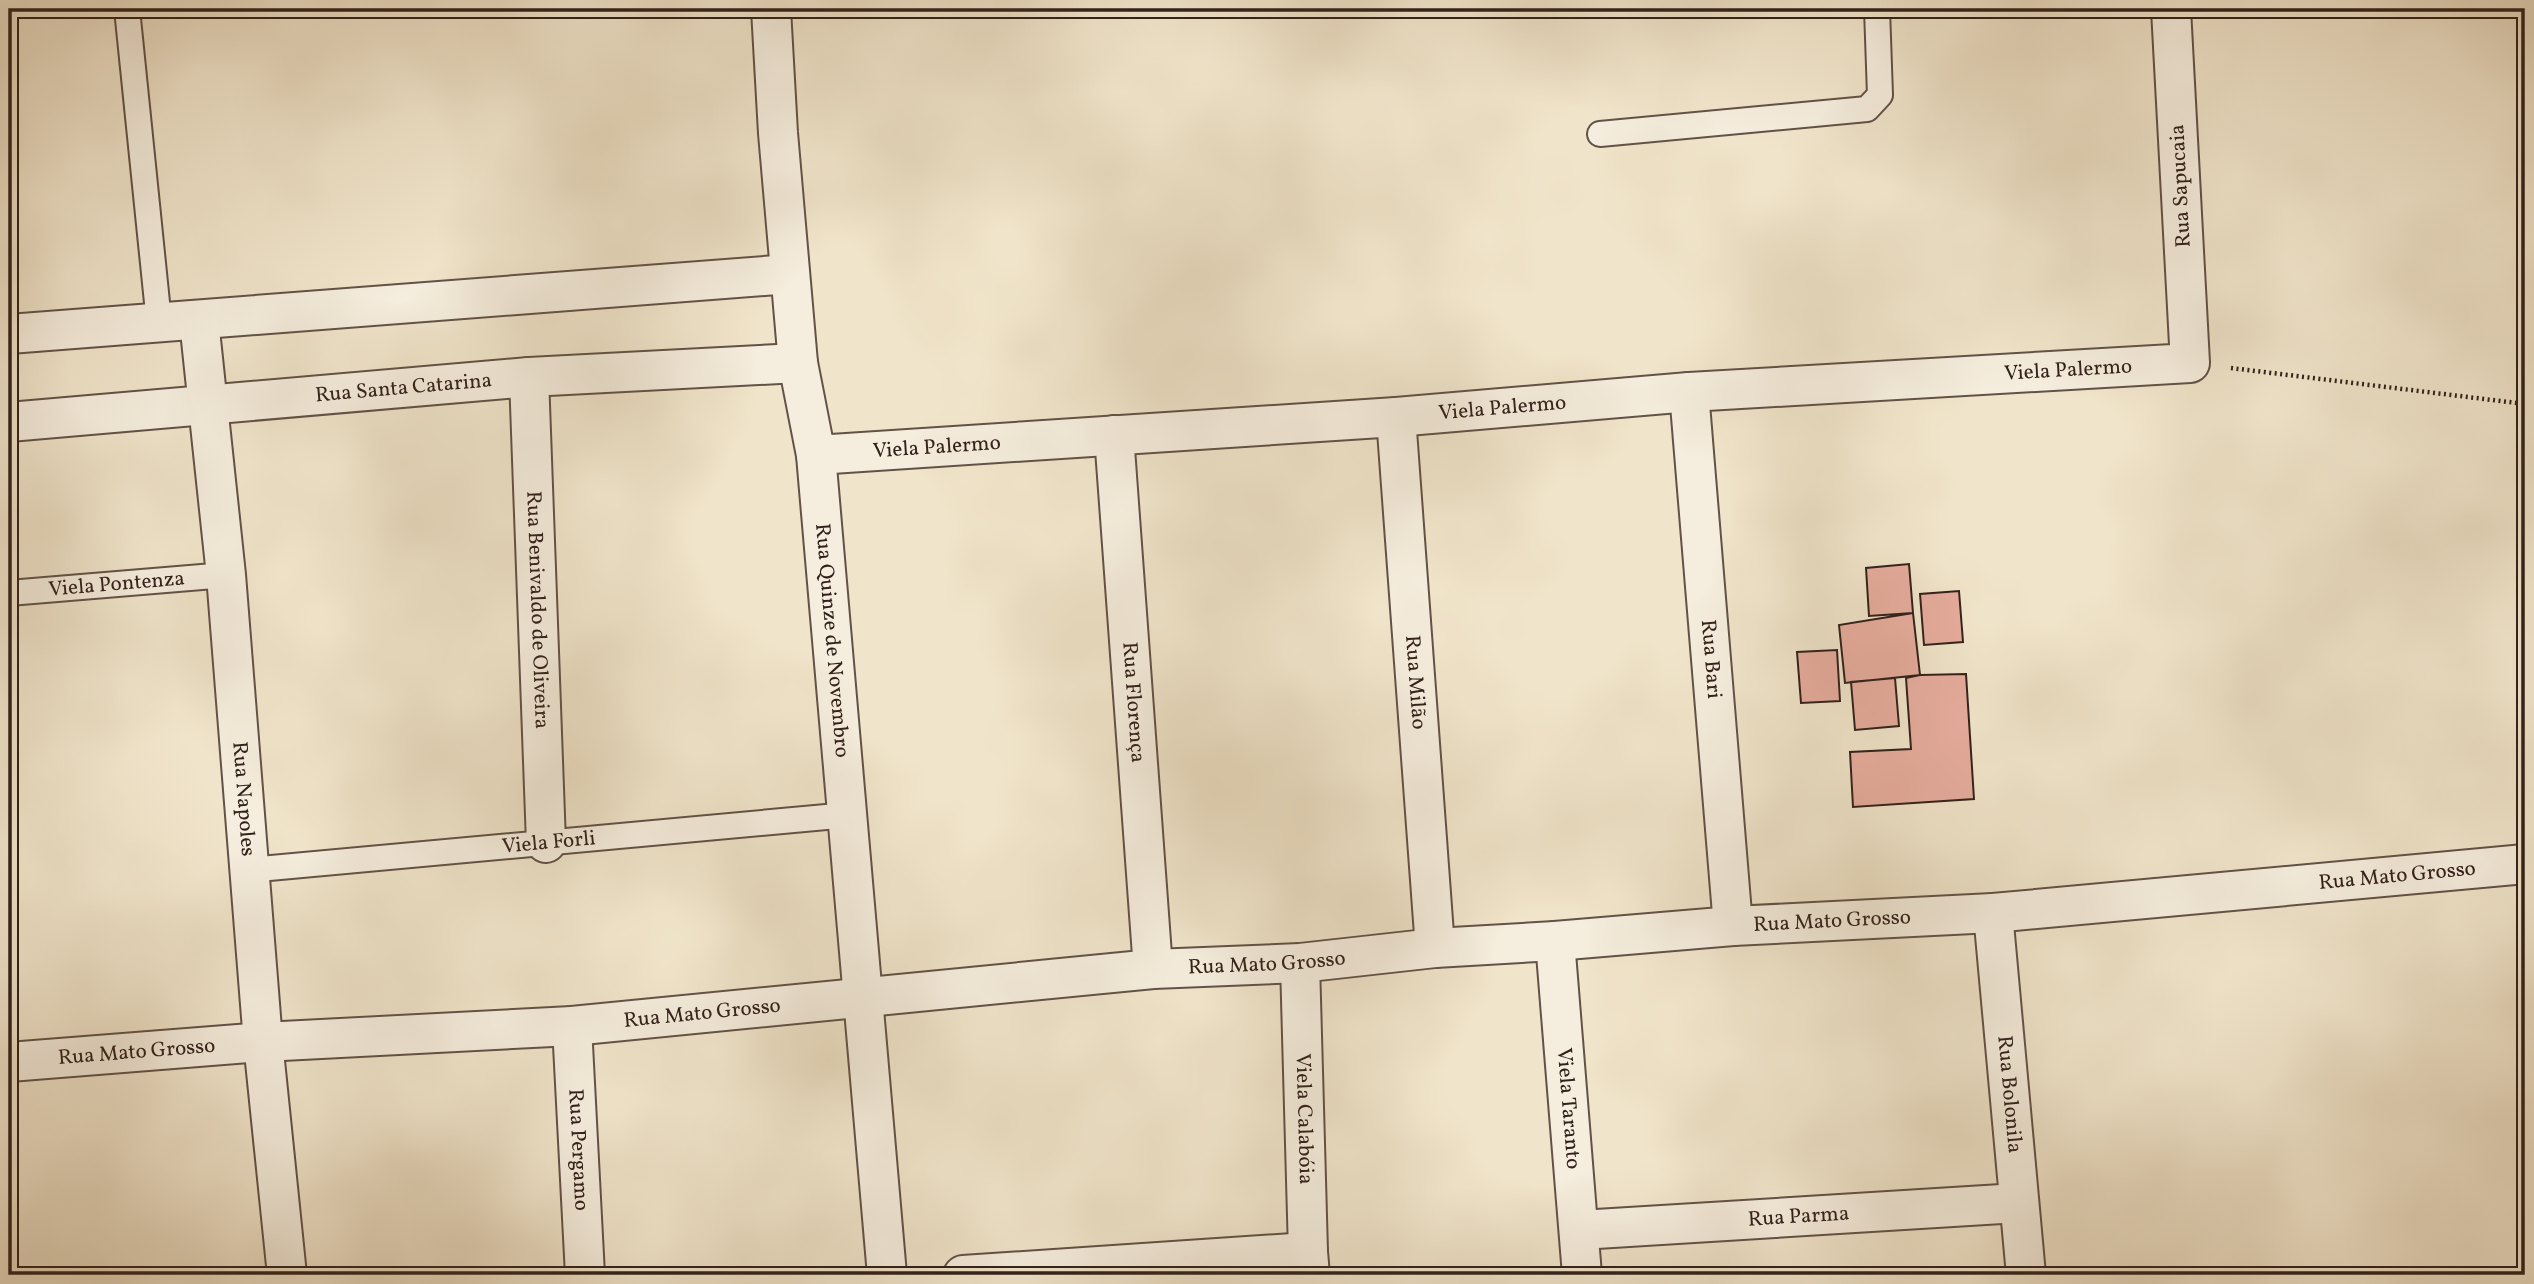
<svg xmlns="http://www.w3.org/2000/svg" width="2534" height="1284" viewBox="0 0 2534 1284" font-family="Vollkorn,serif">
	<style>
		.building { fill: #e6ac9d; stroke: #32211b; stroke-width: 2 }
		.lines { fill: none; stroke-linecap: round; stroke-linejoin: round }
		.lane-casing { stroke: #625247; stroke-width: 28 }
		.street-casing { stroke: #625247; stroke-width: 42 }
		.path { stroke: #32211b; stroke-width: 4.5; stroke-dasharray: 2 3.5; stroke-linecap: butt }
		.lane { stroke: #f5eddd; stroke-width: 24 }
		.street { stroke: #f5eddd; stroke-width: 38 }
		.labels { text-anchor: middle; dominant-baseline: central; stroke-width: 7; stroke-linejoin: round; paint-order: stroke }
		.street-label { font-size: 21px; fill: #32211b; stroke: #f5eddd }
	</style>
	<rect width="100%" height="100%" fill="#f0e4ca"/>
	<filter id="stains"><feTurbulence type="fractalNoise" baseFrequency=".00286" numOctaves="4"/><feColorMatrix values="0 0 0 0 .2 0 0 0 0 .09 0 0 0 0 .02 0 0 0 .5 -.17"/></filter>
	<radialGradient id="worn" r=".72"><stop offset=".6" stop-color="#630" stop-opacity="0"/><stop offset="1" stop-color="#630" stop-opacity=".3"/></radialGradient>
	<path class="building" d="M1909,564l4,49 -44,3 -3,-48z
		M1959,591l4,51 -39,3 -4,-51z
		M1913,613l7,62 -75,8 -6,-58z
		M1837,650l3,51 -39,2 -4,-51z
		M1966,674l8,125 -121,8 -3,-55 61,-3 -5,-71 14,-3z
		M1895,678l4,48 -44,4 -4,-48z"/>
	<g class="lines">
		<g class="lane-casing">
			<g id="lane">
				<path d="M127,9l32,313"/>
				<path d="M1600,134l267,-25 13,-14 -3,-86"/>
				<path id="s1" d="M9,593l217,-18"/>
				<path id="s2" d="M249,870l599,-55"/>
			</g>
		</g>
		<g class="street-casing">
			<g id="street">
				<path id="s3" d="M771,9l7,124 20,230 18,92 71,820"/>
				<path id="s4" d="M199,321l27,254 37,467 24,233"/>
				<path d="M9,334l781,-60"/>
				<path id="s5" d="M529,377l17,466"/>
				<path id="s6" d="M1689,392l44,534"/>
				<path id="s7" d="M1396,417l39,531"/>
				<path id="s8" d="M9,422l520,-45 269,-14"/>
				<path id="s9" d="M1114,435l39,534"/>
				<path id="s10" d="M816,455l580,-38 293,-25 501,-29 -19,-354"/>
				<path id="s11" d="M1993,913l33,362"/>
				<path id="s12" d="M1555,941l27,334"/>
				<path id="s13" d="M1300,963l8,289 2,23"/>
				<path id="s14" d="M572,1026l13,249"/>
				<path id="s15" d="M9,1062l254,-20 309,-16 581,-57 147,-6 135,-15 120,-7 178,-15 260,-13 532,-49"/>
				<path id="s16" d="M1580,1230l438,-27"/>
				<path d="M963,1275l345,-23"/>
			</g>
		</g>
		<path class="path" d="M2231,368l294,36"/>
		<use href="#lane" class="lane"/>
		<use href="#street" class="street"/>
	</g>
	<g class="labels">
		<g class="street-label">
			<text transform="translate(2181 186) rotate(-93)">Rua Sapucaia</text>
			<text stroke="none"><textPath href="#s10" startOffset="1255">Viela Palermo</textPath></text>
			<text stroke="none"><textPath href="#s8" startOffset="396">Rua Santa Catarina</textPath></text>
			<text stroke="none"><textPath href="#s10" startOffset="688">Viela Palermo</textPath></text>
			<text stroke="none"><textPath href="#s10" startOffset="121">Viela Palermo</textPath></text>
			<text stroke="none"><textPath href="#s1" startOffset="108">Viela Pontenza</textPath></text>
			<text stroke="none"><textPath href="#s5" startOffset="233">Rua Benivaldo de Oliveira</textPath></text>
			<text stroke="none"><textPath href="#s3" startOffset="635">Rua Quinze de Novembro</textPath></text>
			<text stroke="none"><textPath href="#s6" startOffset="268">Rua Bari</textPath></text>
			<text stroke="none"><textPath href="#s7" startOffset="266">Rua Milão</textPath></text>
			<text stroke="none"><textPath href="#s9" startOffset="268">Rua Florença</textPath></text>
			<text stroke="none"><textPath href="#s4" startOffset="480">Rua Napoles</textPath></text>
			<text stroke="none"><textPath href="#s2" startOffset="301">Viela Forli</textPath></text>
			<text stroke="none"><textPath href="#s15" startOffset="2396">Rua Mato Grosso</textPath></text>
			<text stroke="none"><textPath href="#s15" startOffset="1829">Rua Mato Grosso</textPath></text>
			<text stroke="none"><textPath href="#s15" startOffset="1262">Rua Mato Grosso</textPath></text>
			<text stroke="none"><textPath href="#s15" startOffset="695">Rua Mato Grosso</textPath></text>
			<text stroke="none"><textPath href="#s15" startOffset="128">Rua Mato Grosso</textPath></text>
			<text stroke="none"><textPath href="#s11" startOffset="182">Rua Bolonila</textPath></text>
			<text stroke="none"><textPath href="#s12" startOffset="168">Viela Taranto</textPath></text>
			<text stroke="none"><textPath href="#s13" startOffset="156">Viela Calabóia</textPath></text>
			<text stroke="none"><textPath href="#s14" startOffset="124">Rua Pergamo</textPath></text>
			<text stroke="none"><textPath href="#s16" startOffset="219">Rua Parma</textPath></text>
		</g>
	</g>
	<rect width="2534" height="1284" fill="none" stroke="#f0e4ca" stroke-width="35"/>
	<rect x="10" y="10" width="2513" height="1263" fill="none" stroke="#32211b" stroke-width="3.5"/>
	<rect x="18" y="18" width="2499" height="1249" fill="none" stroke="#32211b" stroke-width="2"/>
	<rect width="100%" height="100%" filter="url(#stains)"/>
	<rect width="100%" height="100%" fill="url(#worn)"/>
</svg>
